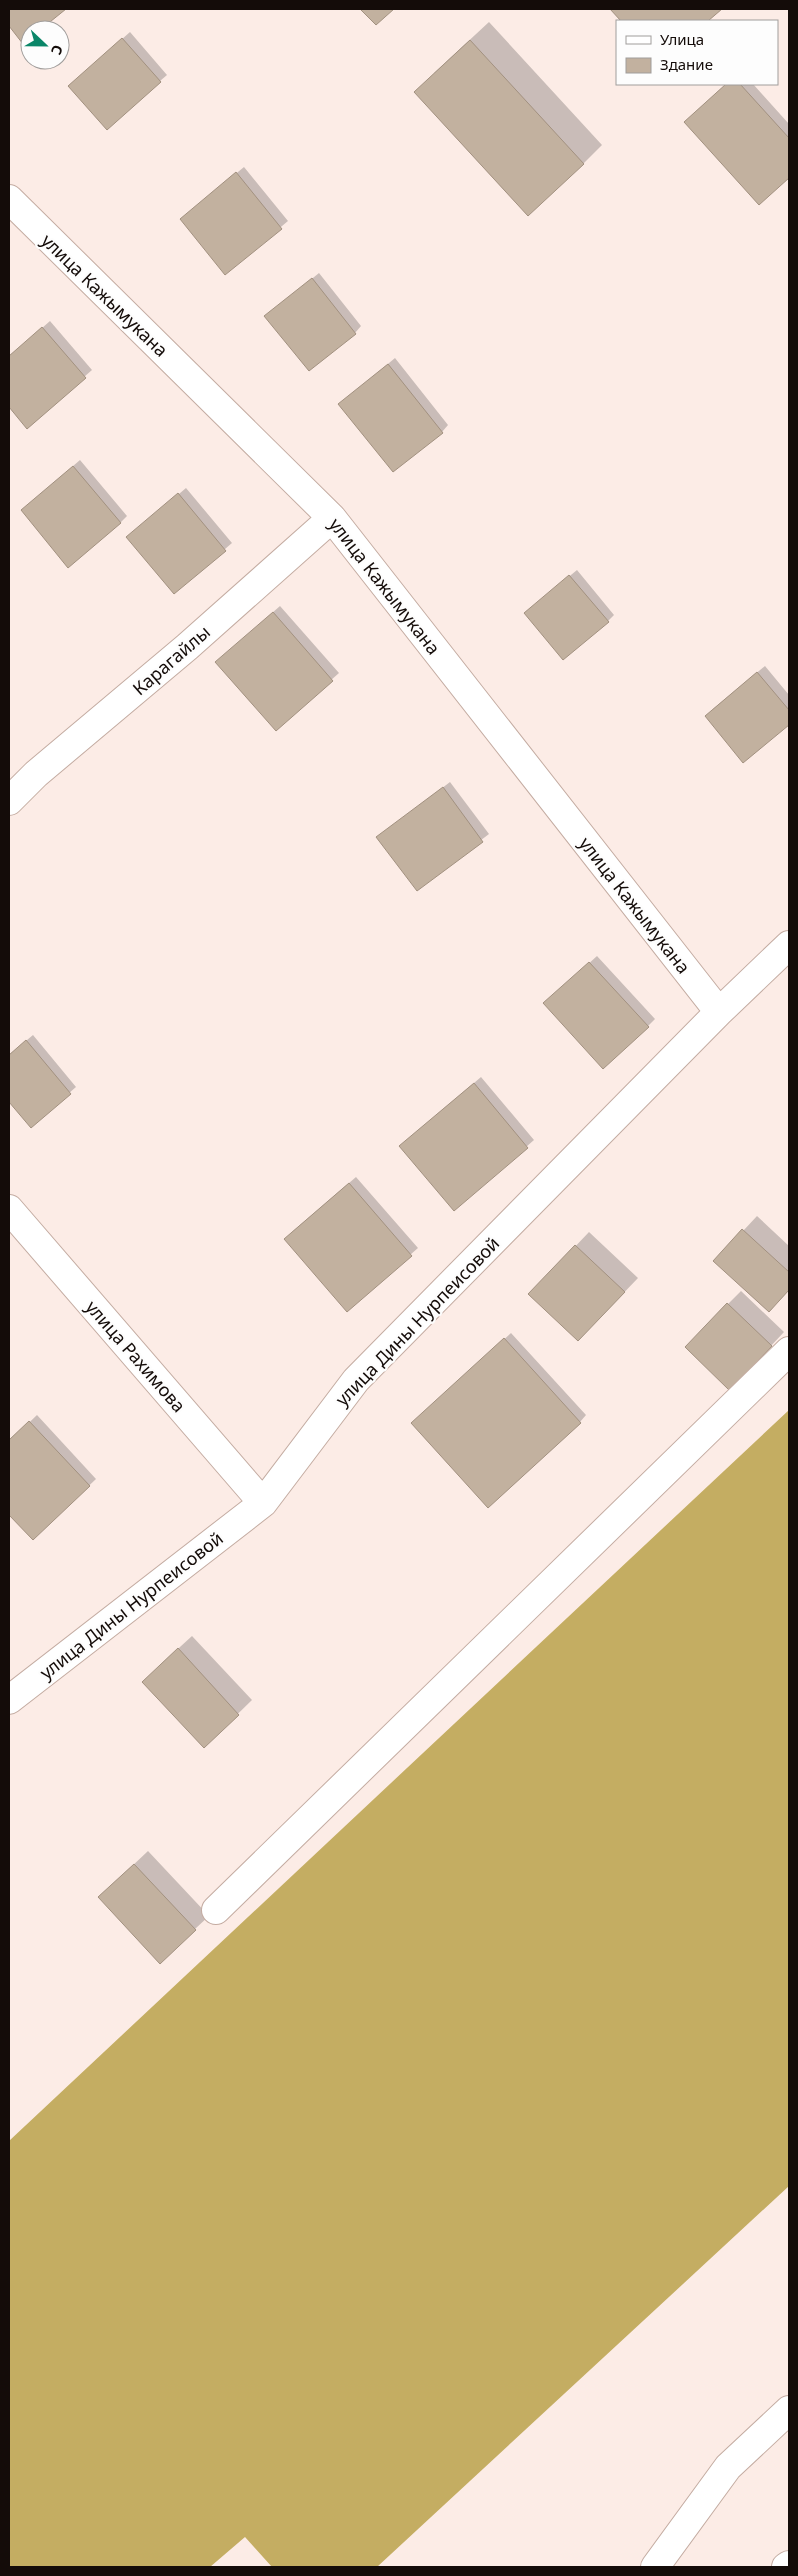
<svg xmlns="http://www.w3.org/2000/svg" width="798" height="2576" viewBox="0 0 798 2576" font-family="'Noto Sans',sans-serif">
	<style>
		.forest { fill: #c4ad62 }
		.shadow { fill: #0003 }
		.building { fill: #c2b19f; stroke: #a29180 }
		.lines { fill: none; stroke-linecap: round; stroke-linejoin: round }
		.minor-casing { stroke: #c4aca2; stroke-width: 30 }
		.highway-casing { stroke: #c4aca2; stroke-width: 30 }
		.minor { stroke: #fff; stroke-width: 28 }
		.highway { stroke: #fff; stroke-width: 28 }
		.labels { text-anchor: middle; dominant-baseline: central; stroke-width: 4.5; stroke-linejoin: round; paint-order: stroke }
		.street-label { font-size: 18px; fill: #140c09; stroke: #fdfdfd }
	</style>
	<rect width="100%" height="100%" fill="#fcece6"/>
	<path class="forest" d="M789,1410v776l-412,381h-105l-27,-30 -35,30h-201v-426z"/>
	<path class="shadow" d="M9,9h55l-26,21h-8v6l-7,6 -14,-18z
		M611,9h110l-15,12h-84z
		M489,22l113,123 -19,19 -149,-91z
		M130,32l37,43 -7,6 -83,-2z
		M727,84h26l36,40v53l-30,27 -67,-89z
		M244,167l44,54 -62,52 -45,-54z
		M319,273l42,53 -6,7 -89,-17z
		M50,321l42,49 -65,57 -18,-22v-48z
		M395,358l53,67 -6,7 -102,-28z
		M80,460l47,56 -7,7 -91,-19z
		M186,488l46,55 -58,50 -39,-62z
		M577,570l37,45 -6,6 -76,-14z
		M280,606l59,67 -63,56 -52,-74z
		M765,666l24,29v28l-45,38 -31,-52z
		M450,782l39,52 -72,55 -39,-52z
		M597,956l58,63 -7,7 -96,-29z
		M33,1035l43,52 -45,39 -22,-26v-45z
		M481,1077l53,63 -80,70 -47,-70z
		M356,1177l62,71 -71,62 -55,-78z
		M757,1216l32,30v44l-7,7 -67,-36z
		M589,1232l49,46 -46,48 -62,-32z
		M741,1291l43,41 -41,44 -15,-72z
		M511,1333l75,82 -6,7 -161,-6z
		M37,1415l59,64 -63,60 -24,-26v-71z
		M192,1636l60,64 -48,47 -47,-79z
		M148,1851l61,65 -14,13 -82,-45z"/>
	<path class="building" d="M9,9h57l-26,21h-10v8l-7,6 -14,-18z
		M360,9h34l-18,16z
		M610,9h112l-14,12h-87z
		M122,38l39,44 -54,48 -39,-44z
		M470,40l114,124 -56,52 -114,-124z
		M726,84h14l49,54v40l-30,27 -75,-83z
		M236,172l46,57 -57,46 -45,-56z
		M312,278l44,56 -47,37 -45,-55z
		M42,327l44,51 -59,51 -18,-22v-51z
		M388,364l55,69 -50,39 -55,-68z
		M73,466l48,57 -53,45 -47,-58z
		M178,493l48,58 -52,43 -48,-57z
		M569,575l40,47 -46,38 -39,-47z
		M273,612l60,69 -57,50 -61,-69z
		M757,672l32,38v15l-46,38 -38,-47z
		M443,787l40,55 -66,49 -41,-54z
		M589,962l60,65 -46,42 -60,-66z
		M26,1040l45,54 -40,34 -22,-26v-47z
		M474,1083l54,65 -74,63 -55,-65z
		M349,1183l63,73 -65,56 -63,-73z
		M742,1229l47,43v18l-20,22 -56,-51z
		M575,1245l50,47 -47,49 -50,-47z
		M727,1303l45,43 -42,45 -45,-44z
		M504,1338l77,85 -93,85 -77,-85z
		M29,1421l61,65 -57,54 -24,-25v-75z
		M178,1648l61,67 -35,33 -62,-66z
		M134,1864l62,66 -36,34 -62,-67z"/>
	<g class="lines">
		<g class="minor-casing">
			<path id="minor" d="M9,199l323,319 387,494
				M9,801l27,-27 151,-127 145,-129
				M9,1209l254,294
				M9,1700l254,-197 93,-123 363,-368 70,-67
				M216,1910l573,-559
				M655,2567l73,-100 61,-57"/>
		</g>
		<g class="highway-casing">
			<path id="highway" d="M786,2567l3,-2"/>
		</g>
		<use href="#minor" class="minor"/>
		<use href="#highway" class="highway"/>
	</g>
	<g class="labels">
		<g class="street-label">
			<text transform="translate(105 295) rotate(44)">улица Кажымукана</text>
			<text transform="translate(385 586) rotate(52)">улица Кажымукана</text>
			<text transform="translate(171 660) rotate(-41)">Карагайлы</text>
			<text transform="translate(635 905) rotate(52)">улица Кажымукана</text>
			<text transform="translate(417 1321) rotate(-46)">улица Дины Нурпеисовой</text>
			<text transform="translate(136 1356) rotate(49)">улица Рахимова</text>
			<text transform="translate(131 1605) rotate(-38)">улица Дины Нурпеисовой</text>
		</g>
	</g>
	<rect width="798" height="2576" fill="none" stroke="#140c09" stroke-width="20"/>
	<rect x="616" y="20" width="162" height="65" fill="#fdfdfd" stroke="#a09d9b"/>
	<rect x="626" y="36" width="25" height="8" fill="#ffffff" stroke="#a09d9b"/>
	<text x="660" y="45" font-size="15" fill="#140c09">Улица</text>
	<rect x="626" y="58" width="25" height="15" fill="#c2b19f" stroke="#a09d9b"/>
	<text x="660" y="70" font-size="15" fill="#140c09">Здание</text>
	<g transform="translate(45 45) rotate(112)"><circle r="24" fill="#fdfdfd" stroke="#a09d9b"/>
	<path d="M0-4L9 19L0 12L-9 19Z" fill="#0a8668"/>
	<text y="-8" font-size="14" font-weight="bold" text-anchor="middle" fill="#140c09">С</text>
	</g>
</svg>
